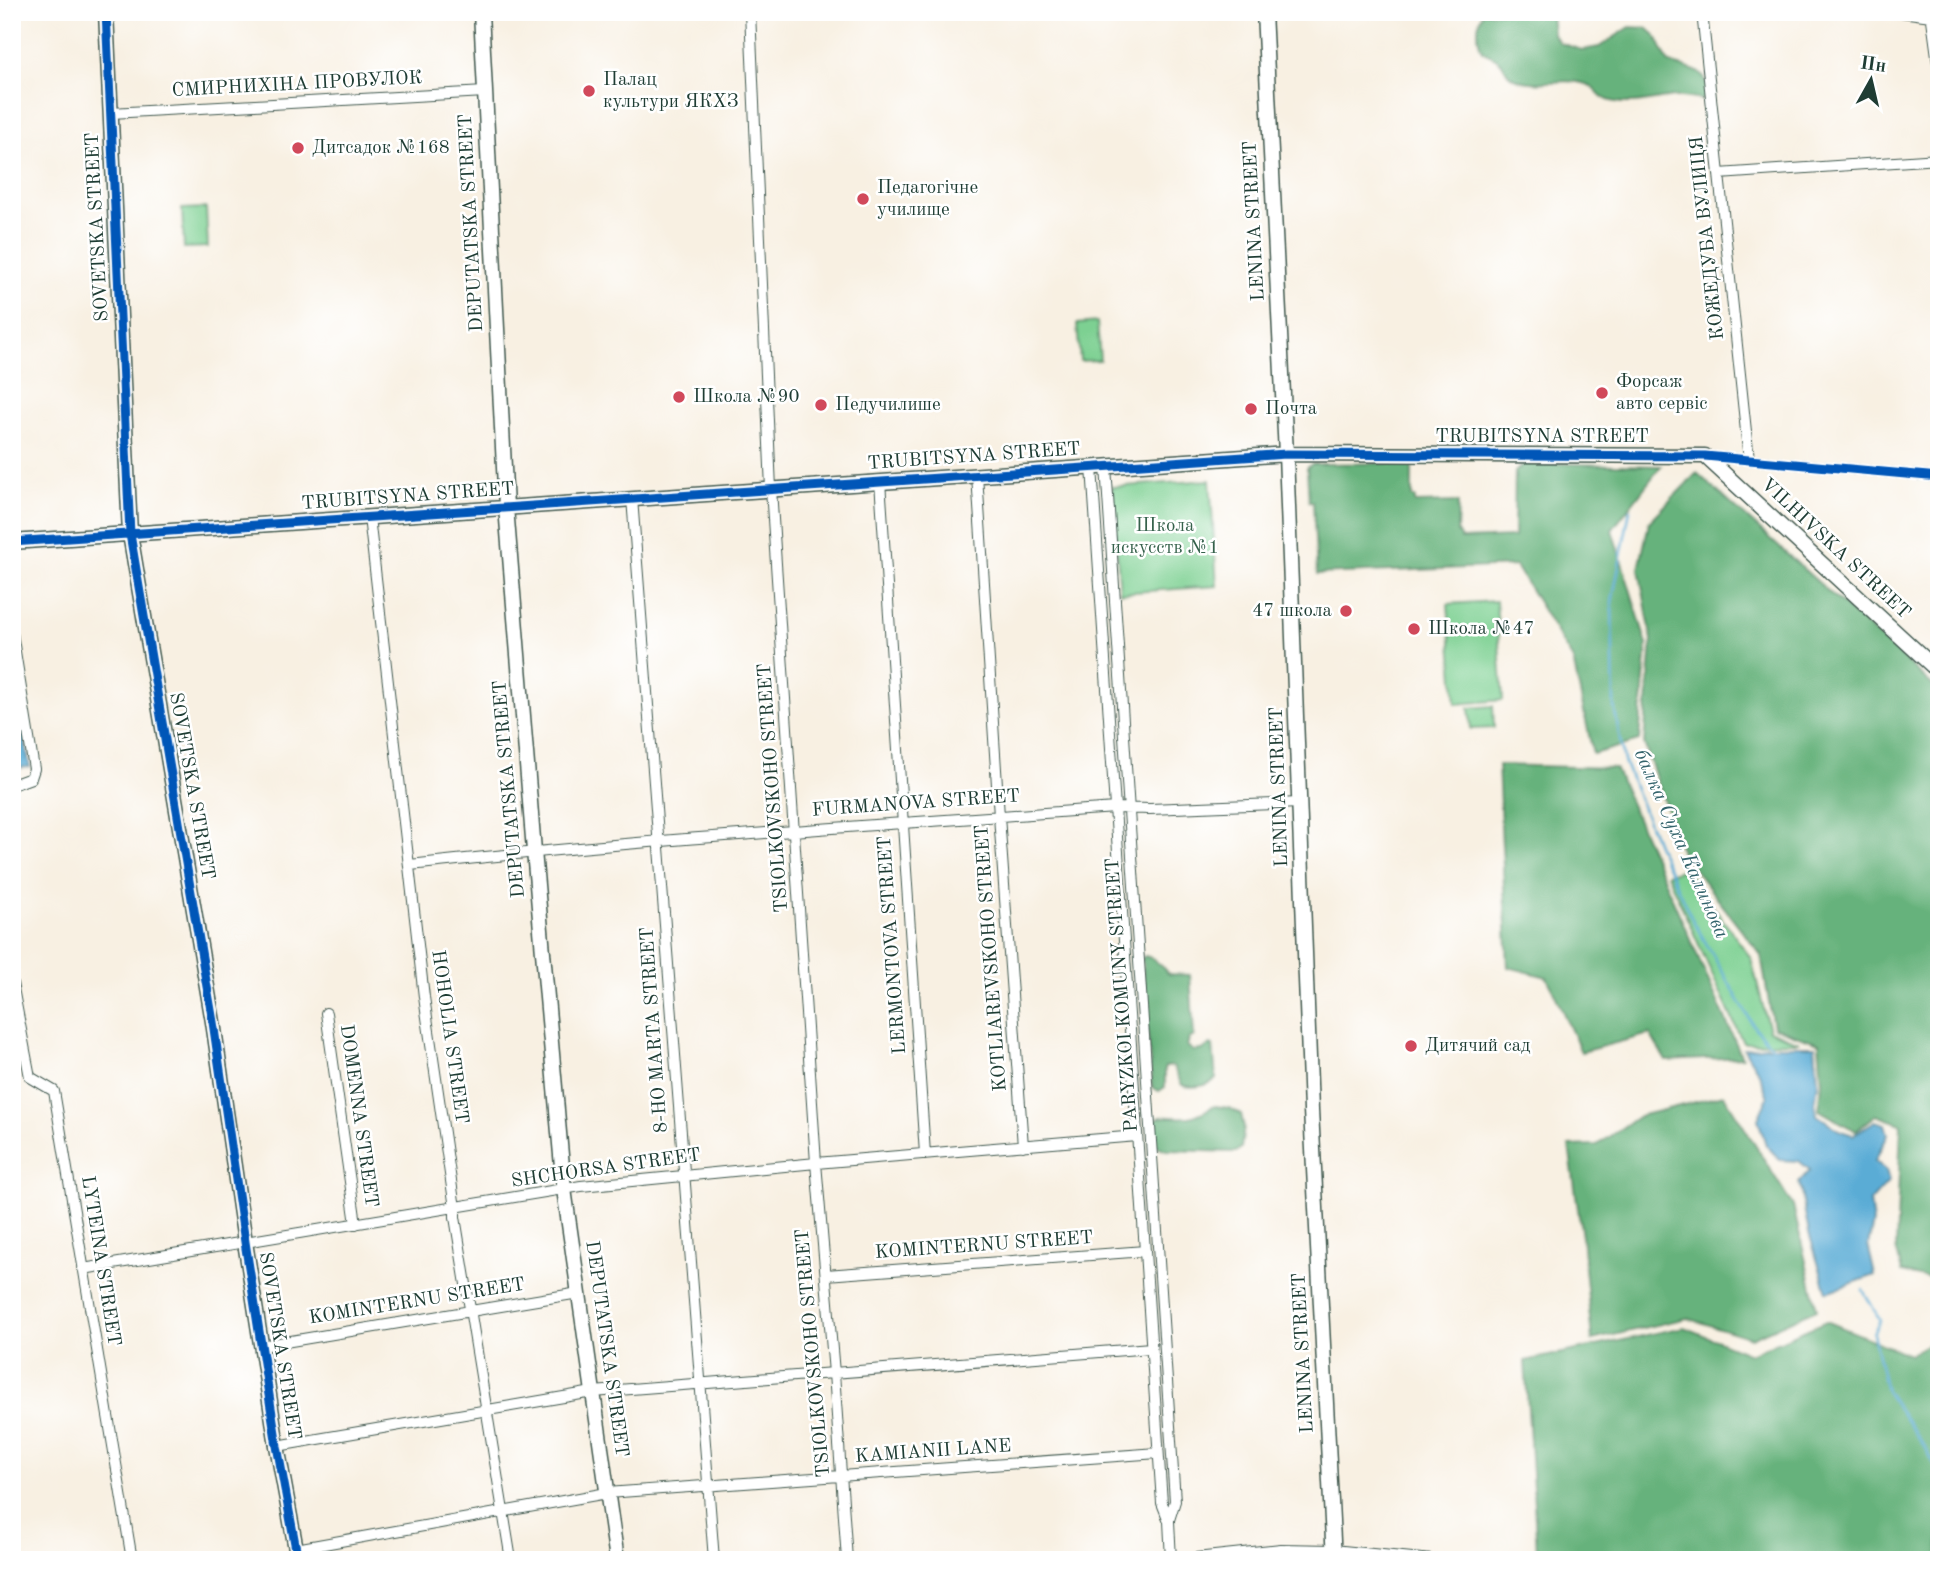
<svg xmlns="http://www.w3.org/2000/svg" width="1951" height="1572" viewBox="0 0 1951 1572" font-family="'Old Standard TT',serif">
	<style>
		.green { fill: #7dd092; stroke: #4e8663; stroke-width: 2 }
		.forest { fill: #66b27c; stroke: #427858; stroke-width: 2 }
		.water { fill: #5aacd5; stroke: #3c7484; stroke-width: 2 }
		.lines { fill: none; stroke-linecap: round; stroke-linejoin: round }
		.stream { stroke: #5aacd5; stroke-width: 2.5 }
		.street-casing { stroke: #40584e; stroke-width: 12 }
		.secondary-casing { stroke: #40584e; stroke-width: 17 }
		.street { stroke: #fff; stroke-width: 10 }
		.secondary { stroke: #fff; stroke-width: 14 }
		.cycleway-casing { stroke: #fff; stroke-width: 13 }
		.cycleway { stroke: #0057b8; stroke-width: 9 }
		.poi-dot { fill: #d1495b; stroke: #fff; stroke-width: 2.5 }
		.labels { text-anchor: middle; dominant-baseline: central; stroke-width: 5; stroke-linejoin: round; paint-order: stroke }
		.poi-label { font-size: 19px; fill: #1f3d34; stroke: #fff; text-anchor: start }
		.street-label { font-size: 19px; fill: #1f3d34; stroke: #fff }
		.park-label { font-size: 19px; fill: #36624c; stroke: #fff }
		.water-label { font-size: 21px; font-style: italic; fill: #34646c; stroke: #fff }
	</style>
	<rect width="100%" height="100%" fill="#fff"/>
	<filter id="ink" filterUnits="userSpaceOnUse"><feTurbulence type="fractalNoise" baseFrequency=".0143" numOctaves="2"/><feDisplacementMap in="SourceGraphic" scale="14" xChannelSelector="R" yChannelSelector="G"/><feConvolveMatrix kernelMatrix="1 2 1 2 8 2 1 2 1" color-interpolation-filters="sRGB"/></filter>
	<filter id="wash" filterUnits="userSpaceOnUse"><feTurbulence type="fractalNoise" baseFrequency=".00686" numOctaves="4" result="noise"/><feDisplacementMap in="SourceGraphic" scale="28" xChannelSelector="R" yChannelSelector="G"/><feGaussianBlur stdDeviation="1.57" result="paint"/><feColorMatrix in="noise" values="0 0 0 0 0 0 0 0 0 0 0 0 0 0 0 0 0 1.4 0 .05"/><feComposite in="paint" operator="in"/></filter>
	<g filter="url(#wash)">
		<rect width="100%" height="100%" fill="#f8f0e2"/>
		<path class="green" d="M206,208l2,39 -24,1 -2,-39z
			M1097,322l3,38 -20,1 -3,-37z
			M1210,480l7,106 -97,7 -8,-106z
			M1496,601l7,99 -47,4 -8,-100z
			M1493,706l1,22 -23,1 -2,-21z
			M1685,869l66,89 18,72 30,12 -56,1 -76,-169z"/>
		<path class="forest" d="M1483,12h68l2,22 7,9 22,7 17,-3 31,-20 17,1 9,8 12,26c25,11 39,2 41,37 -11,3 -21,-3 -32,-2 -22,1 -47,11 -69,3 -12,-4 -9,-15 -31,-18 -20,-3 -43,5 -63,-4 -8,-3 -8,-10 -13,-16 -5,-5 -13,-7 -19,-11 -5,-12 -6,-27 1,-39z
			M1412,463v34h3v6l43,-1 -1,30 4,7 53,-2 1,-65 10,-9 136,3 -49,64 35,114 -8,97 -46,13 -20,-94 -57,-94 -199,8 -4,-72 -4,-1 -2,-33 5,-4z
			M1697,473l242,218v590l-37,-9 -6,-24 5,-124 -25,-9 -20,16 -37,-21 3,-27 -3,-40 -46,-16 -12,-72 -79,-102 -38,-110 8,-103 -13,-71 10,-47z
			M1498,765l117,3 127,289 -76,4 -16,-27 -69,18 -34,-75 -39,-10z
			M1145,956c10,1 17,12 24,18l21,1 4,61 -5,3 -2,7 7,5 8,-1 8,-5 3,1 3,33c-8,7 -24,10 -34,6l-9,-19 -8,1v20l-6,4 -7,-4 -10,-129z
			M1724,1095l69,111 24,103 -66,29 -64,-20 -95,22 -10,-103 -13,-91 28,-1 42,-29z
			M1215,1106l14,2 12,6 3,13 -3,21 -5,4 -70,-2 -7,-3 -6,-5c-3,-36 12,-22 36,-25 8,-1 18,-8 26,-11z
			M1826,1321l83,34 30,-18v223h-363l-39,-8 -12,-191 159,-34 66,27z"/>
		<path class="water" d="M12,671l18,96 -18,1z
			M1767,1046h48l3,36 -3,21 2,12 24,16 12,4 22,-14 10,3 3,10 -13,27 11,9 3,11 -19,21 3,21 -5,22 7,30 -48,17 -18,-59 -10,-51 11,-12 -11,-9 -19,-1 -14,-15 -8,-26 10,-22 -9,-24 -15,-24z"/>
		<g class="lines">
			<path class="stream" d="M1630,510l-18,92 2,104 10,55 33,83 34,73 65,113 17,17
				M1863,1290l17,30 -7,13 13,58 41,59 12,23"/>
		</g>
	</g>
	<g filter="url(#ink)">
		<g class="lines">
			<g class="street-casing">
				<path id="street" d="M750,12l21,477 45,674 18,210 13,187
					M1702,12l47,448
					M1901,12l38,5
					M1931,12l8,59
					M111,113l374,-21
					M1719,174l220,-15
					M1705,456l234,21
					M1106,466l69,1035 -6,19
					M1092,467l70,1036 7,18 2,39
					M977,475l22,341 24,330
					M880,481l45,673
					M632,498l82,1062
					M369,517l55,480 31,211v9l56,343
					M12,633l22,136 -3,9 -19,7
					M410,865c235,-26 470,-40 705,-57l35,1 150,-6
					M12,983l18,94 24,14 78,469
					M326,1013l30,211
					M83,1269l498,-83 235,-23 321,-27
					M826,1275l319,-24
					M261,1346l318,-53
					M277,1446l316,-54 558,-44
					M296,1549l311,-56 551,-40
					M1177,1560l104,-11 52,1 99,10"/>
			</g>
			<g class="secondary-casing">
				<path id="secondary" d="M106,12l24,522 83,488 32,220 32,204 21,114
					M481,12l25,495 28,344 30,338 53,371
					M1264,12l22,442 25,656 23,450
					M12,542l1274,-88 419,2 234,216"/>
			</g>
			<use href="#street" class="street"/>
			<use href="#secondary" class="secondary"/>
			<g class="cycleway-casing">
				<path id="cycleway" d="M106,12l24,522 83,488 32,220 32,204 21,114
					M12,542l1274,-88 419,2 234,21"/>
			</g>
			<use href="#cycleway" class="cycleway"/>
		</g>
	</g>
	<g class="poi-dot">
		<circle cx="589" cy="91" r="7"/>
		<circle cx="298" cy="148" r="7"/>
		<circle cx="863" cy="199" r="7"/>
		<circle cx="1602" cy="393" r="7"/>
		<circle cx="679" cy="397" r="7"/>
		<circle cx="821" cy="405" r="7"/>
		<circle cx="1251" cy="409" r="7"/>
		<circle cx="1346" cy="611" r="7"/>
		<circle cx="1414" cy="629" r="7"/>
		<circle cx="1411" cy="1046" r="7"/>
	</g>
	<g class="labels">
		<g class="poi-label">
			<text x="603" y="80">Палац<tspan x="603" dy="22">культури ЯКХЗ</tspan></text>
			<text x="312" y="148">Дитсадок №168</text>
			<text x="877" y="188">Педагогічне<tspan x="877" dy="22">училище</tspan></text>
			<text x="1616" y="382">Форсаж<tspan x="1616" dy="22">авто сервіс</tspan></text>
			<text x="693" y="397">Школа №90</text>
			<text x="835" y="405">Педучилише</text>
			<text x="1265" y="409">Почта</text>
			<text x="1332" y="611" text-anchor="end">47 школа</text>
			<text x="1428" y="629">Школа №47</text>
			<text x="1425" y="1046">Дитячий сад</text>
		</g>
		<g class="street-label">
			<text transform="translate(297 85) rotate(-3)">СМИРНИХІНА ПРОВУЛОК</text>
			<text transform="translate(1255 221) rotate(-93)">LENINA STREET</text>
			<text transform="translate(472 223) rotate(-93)">DEPUTATSKA STREET</text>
			<text transform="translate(98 227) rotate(-93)">SOVETSKA STREET</text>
			<text transform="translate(1708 238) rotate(-96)">КОЖЕДУБА ВУЛИЦЯ</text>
			<text x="1542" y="437">TRUBITSYNA STREET</text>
			<text transform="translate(974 457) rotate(-4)">TRUBITSYNA STREET</text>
			<text transform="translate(408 497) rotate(-4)">TRUBITSYNA STREET</text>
			<text transform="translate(1835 549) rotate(43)">VILHIVSKA STREET</text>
			<text transform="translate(191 786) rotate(80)">SOVETSKA STREET</text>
			<text transform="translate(1280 787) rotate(-92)">LENINA STREET</text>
			<text transform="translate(774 788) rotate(-94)">TSIOLKOVSKOHO STREET</text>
			<text transform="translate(510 789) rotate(-95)">DEPUTATSKA STREET</text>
			<text transform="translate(916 804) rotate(-4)">FURMANOVA STREET</text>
			<text transform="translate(893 945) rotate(-94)">LERMONTOVA STREET</text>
			<text transform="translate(992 958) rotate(-94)">KOTLIAREVSKOHO STREET</text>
			<text transform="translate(1123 995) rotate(-94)">PARYZKOI KOMUNY STREET</text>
			<text transform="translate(655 1030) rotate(-94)">8-HO MARTA STREET</text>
			<text transform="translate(449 1037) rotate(82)">HOHOLIA STREET</text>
			<text transform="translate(358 1116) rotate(82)">DOMENNA STREET</text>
			<text transform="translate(606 1169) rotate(-8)">SHCHORSA STREET</text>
			<text transform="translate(984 1246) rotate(-4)">KOMINTERNU STREET</text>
			<text transform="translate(100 1261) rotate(81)">LYTEINA STREET</text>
			<text transform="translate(417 1302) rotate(-9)">KOMINTERNU STREET</text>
			<text transform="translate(279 1346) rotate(81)">SOVETSKA STREET</text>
			<text transform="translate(606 1349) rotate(82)">DEPUTATSKA STREET</text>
			<text transform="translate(814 1353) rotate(-95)">TSIOLKOVSKOHO STREET</text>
			<text transform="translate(1304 1353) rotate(-93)">LENINA STREET</text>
			<text transform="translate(933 1452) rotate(-4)">KAMIANII LANE</text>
		</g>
		<g class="park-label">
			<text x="1165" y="526">Школа<tspan x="1165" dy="22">искусств №1</tspan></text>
		</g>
		<g class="water-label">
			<text transform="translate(1681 844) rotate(66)">балка Суха Калинова</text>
		</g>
	</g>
	<rect width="1951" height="1572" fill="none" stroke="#fff" stroke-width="42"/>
	<g transform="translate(1871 80) rotate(8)" stroke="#ffffff" stroke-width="5" paint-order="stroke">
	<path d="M0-5L12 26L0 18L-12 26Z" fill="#1f3d34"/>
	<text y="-10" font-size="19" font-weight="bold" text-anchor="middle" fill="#1f3d34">Пн</text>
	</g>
</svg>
